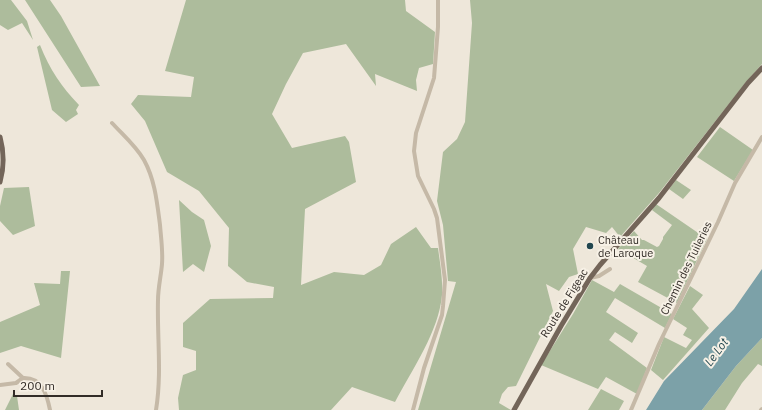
<svg xmlns="http://www.w3.org/2000/svg" width="762" height="410" viewBox="0 0 762 410" font-family="'IBM Plex Sans',sans-serif">
	<style>
		.green { fill: #adbc9c }
		.water { fill: #7ca1a8 }
		.lines { fill: none; stroke-linecap: round; stroke-linejoin: round }
		.minor { stroke: #c5b9a7; stroke-width: 4 }
		.major { stroke: #736559; stroke-width: 5 }
		.poi-dot { fill: #21464f; stroke: #f7f1e6; stroke-width: 1.5 }
		.labels { text-anchor: middle; dominant-baseline: central; stroke-width: 4; stroke-linejoin: round; paint-order: stroke }
		.poi-label { font-size: 11px; fill: #322c27; stroke: #f7f1e6; text-anchor: start }
		.street-label { font-size: 11px; fill: #322c27; stroke: #f7f1e6 }
		.water-label { font-size: 12px; font-style: italic; fill: #21464f; stroke: #f7f1e6 }
	</style>
	<rect width="100%" height="100%" fill="#eee7da"/>
	<path class="green" d="M0,0h11l16,21 6,19 -11,-17 -14,7 -8,-5z
		M25,0h25l11,16 39,70 -19,1z
		M186,0h219l1,11 29,21 -2,32 -14,4 -3,12 1,11 -42,-17 1,12 -30,-42 -43,9 -17,31 -14,30 20,34 53,-12 4,6 7,40 -51,27 -4,76 33,-13 30,3 17,-10 10,-21 25,-17 15,21h7c2,15 5,32 4,47 -3,36 -30,75 -47,107l-43,-15 -21,23h-152l-1,-12 5,-23 13,-5v-19l-13,-4v-24l27,-24 63,-1 1,-11 -27,-5 -19,-16 1,-38 -30,-37 -32,-19 -22,-51 -14,-17 7,-9 53,2 3,-20 -29,-6z
		M470,0h292v64l-16,18 -87,111 -39,44 -8,-10 -6,6 -20,-6 -13,22 5,25 -9,3 -10,14 -13,-7 7,27 -37,75 -8,1 -6,7 -3,9 12,7h-93l38,-128 -8,-1 -5,-56 -6,-24 6,-49 14,-13 8,-17 7,-99z
		M40,45c10,25 21,41 39,60l-3,5 2,4 -12,8 -14,-12 -15,-63z
		M720,127l33,23 -19,31 -37,-24z
		M676,180l15,10 -8,9 -14,-10z
		M29,187l6,39 -22,9 -13,-14v-15l4,-18z
		M179,200l13,12 12,8 7,26 -7,26 -11,-8 -10,8z
		M656,204l51,35 -30,64 -39,-21 9,-16 -29,-17 16,-18 8,9h2l13,7 2,-1 4,-7v-2l9,-12 -20,-15z
		M61,271h9l-9,87 -40,-12 -21,7v-31l40,-17 -6,-22 26,1z
		M592,280l22,12 6,-8 52,30 -7,14 -50,-30 -9,14 32,21 -6,10 -17,-11 -6,8 38,28 -10,26 -31,-17 -8,12 -57,-24 32,-51z
		M690,286l13,9 -11,14 17,19 -46,52 -12,-10 13,-33 22,11 6,-8 -9,-5 4,-7 -14,-9z
		M762,338v28l-4,-2 -16,19 -17,27h-23l34,-44z
		M601,389l23,12 -5,9h-31z
		M13,394l4,2 2,14h-14z"/>
	<path class="water" d="M762,269v69l-26,28 -34,44h-56l18,-29 70,-72z"/>
	<g class="lines">
		<path class="minor" d="M112,123c11,12 24,23 32,37 11,20 13,42 16,65 1,13 3,26 2,39 -1,12 -4,24 -4,36 -1,37 4,74 -2,110
			M590,278l9,-2 11,-7
			M8,364l15,14c19,-1 24,17 27,32
			M0,385l16,-2 7,-5
			M413,410l11,-42 18,-53 1,-9 2,-26 -8,-62 -3,-9 -16,-33 -4,-25 2,-18 18,-55 4,-51v-27
			M631,410l28,-66 59,-122 17,-39 27,-46
			M761,410l1,-1"/>
		<path class="major" d="M0,137c4,15 4,31 0,45
			M514,410l47,-84 29,-48 10,-13 59,-67 89,-115 14,-15"/>
	</g>
	<circle class="poi-dot" cx="590" cy="246" r="4"/>
	<g class="labels">
		<g class="poi-label">
			<text x="598" y="240">Château<tspan x="598" dy="13">de Laroque</tspan></text>
		</g>
		<g class="street-label">
			<text transform="translate(686 268) rotate(-64)">Chemin des Tuileries</text>
			<text transform="translate(564 303) rotate(-58)">Route de Figeac</text>
		</g>
		<g class="water-label">
			<text transform="translate(716 352) rotate(-54)">Le Lot</text>
		</g>
	</g>
	<path d="M14 390v6h88v-6" fill="none" stroke="#322c27" stroke-width="2"/>
	<text x="20" y="390" font-size="12" fill="#322c27" stroke="#f7f1e6" stroke-width="3" paint-order="stroke">200 m</text>
</svg>
